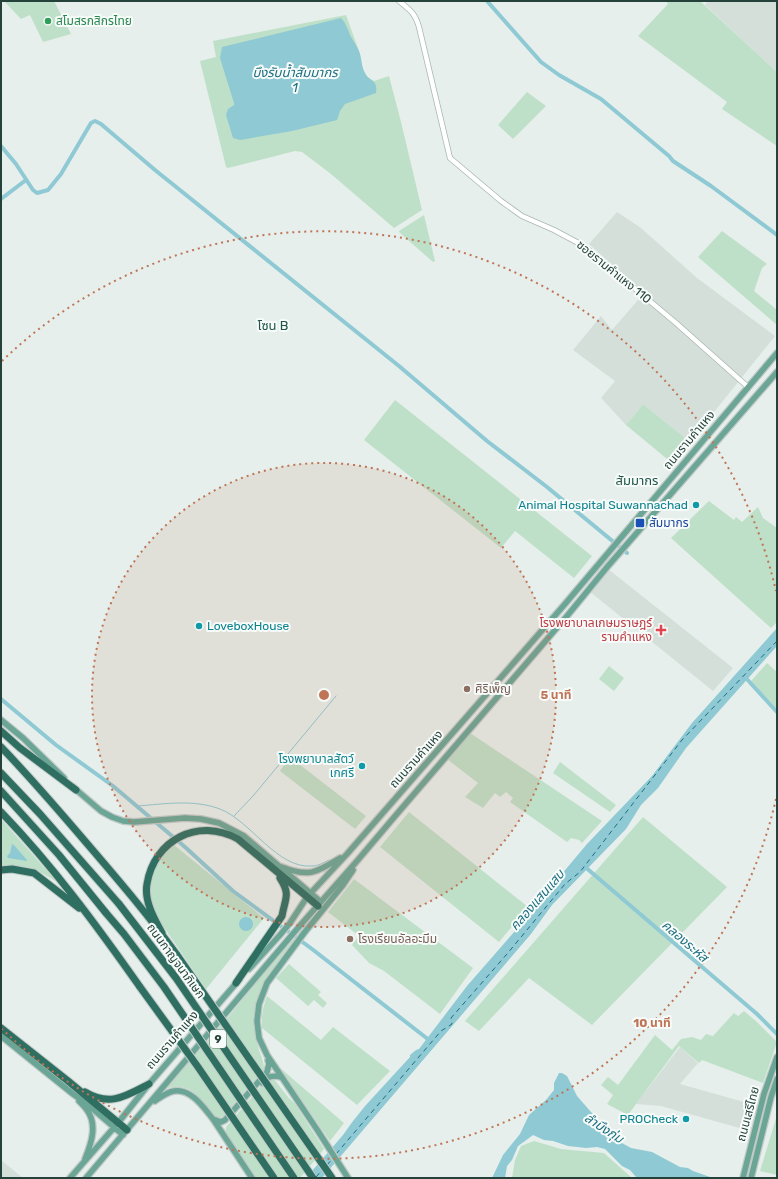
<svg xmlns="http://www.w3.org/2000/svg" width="778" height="1179" viewBox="0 0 778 1179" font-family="Rubik,'Noto Sans Thai',sans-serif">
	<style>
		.built { fill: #d4dfda }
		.green { fill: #bfe0c8 }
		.water { fill: #8ec9d4 }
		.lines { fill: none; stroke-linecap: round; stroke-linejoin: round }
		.stream { stroke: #8ec9d4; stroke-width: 1 }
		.canal { stroke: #8ec9d4; stroke-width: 4 }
		.ferry { stroke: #1c6f80; stroke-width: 1; stroke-dasharray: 5 4; stroke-linecap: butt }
		.minor-casing { stroke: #a8b8b2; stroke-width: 6 }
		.major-casing { stroke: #c2cac8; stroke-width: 8 }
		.highway-casing { stroke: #c2cac8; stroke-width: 9 }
		.minor { stroke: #fff; stroke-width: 4.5 }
		.major { stroke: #6aa596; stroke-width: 5.5 }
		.highway { stroke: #2f6f62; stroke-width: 7 }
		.highway-bridge-casing { stroke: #c2cac8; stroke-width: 9; stroke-linecap: butt }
		.highway-bridge { stroke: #2f6f62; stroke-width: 7 }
		.ring { fill: none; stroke: #c07456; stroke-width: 2; stroke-dasharray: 2 4 }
		.leisure-dot { fill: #2e9e5b; stroke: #f7fbf9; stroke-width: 1.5 }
		.culture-dot { fill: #0f9aa8; stroke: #f7fbf9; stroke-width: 1.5 }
		.transit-dot { fill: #1a4fb4; stroke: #f7fbf9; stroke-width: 1.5 }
		.health-dot { fill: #e0444e; stroke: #f7fbf9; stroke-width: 1.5 }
		.education-dot { fill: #8d6e63; stroke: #f7fbf9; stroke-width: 1.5 }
		.labels { text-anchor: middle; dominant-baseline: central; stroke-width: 4; stroke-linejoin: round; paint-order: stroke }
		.shield { fill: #f7fbf9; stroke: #637a73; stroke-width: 1 }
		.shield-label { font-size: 11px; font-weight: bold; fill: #24423a }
		.leisure-label { font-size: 12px; fill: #27864d; stroke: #f7fbf9; text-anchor: start }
		.street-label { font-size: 12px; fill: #24423a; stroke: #f7fbf9 }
		.culture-label { font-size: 12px; fill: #0d838f; stroke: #f7fbf9; text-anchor: end }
		.transit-label { font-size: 12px; fill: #164399; stroke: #f7fbf9; text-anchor: start }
		.health-label { font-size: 12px; fill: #be3a42; stroke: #f7fbf9; text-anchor: end }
		.education-label { font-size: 12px; fill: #785e54; stroke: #f7fbf9; text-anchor: start }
		.water-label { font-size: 13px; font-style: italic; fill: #1c6f80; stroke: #f7fbf9 }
		.neighbourhood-label { font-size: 13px; fill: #1f5548; stroke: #f7fbf9 }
		.centre { fill: #c07456; stroke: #f7fbf9; stroke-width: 2 }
		.ring-label { font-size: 12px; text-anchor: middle; font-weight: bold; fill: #c07456; stroke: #f7fbf9; stroke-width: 4; stroke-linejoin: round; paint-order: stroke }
	</style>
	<rect width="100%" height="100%" fill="#e6efeb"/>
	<path class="built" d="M708,1h69v71l-72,-67z
		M617,212l24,16 56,50 78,58 -85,106 -47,-38 -17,21 -25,-27 14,-17 -42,-31 28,-34 11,14 32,-37 -55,-49z
		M608,569l125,99 -20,23 -124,-100z
		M680,1047l18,16 -18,21 64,18 -1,2 13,3 -6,24 -89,-25 -25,-2z
		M1,1160l22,18h-22z"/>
	<path class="green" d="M4,1h50l17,33 -28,8 -13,-27 -9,4z
		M666,1h34l77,71v74l-55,-37 5,-7 -89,-66 30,-32z
		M346,15l13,36 4,19 4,7 7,4 15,-5 12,46 21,88 -28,18 -63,-54 -29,-22 -7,-1 -67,17 -2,-1 -26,-106 16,-4 -3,-16z
		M527,92l19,14 -33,33 -15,-14z
		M424,215l11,46 -2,1 -34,-30v-1z
		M722,231l45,33 -5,4 -8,23 23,19v15l-79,-68z
		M395,400l197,156 -18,22 -59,-47 -14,17 -137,-108z
		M643,404l47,38 -18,21 -46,-38z
		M709,501l25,19 2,-3 6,5 16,-15 5,11 14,10v94l-6,6 -100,-90z
		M767,663l10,9v35l-1,1 -25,-27z
		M609,666l15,12 -10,13 -15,-12z
		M470,733l132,88 -20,22 -3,-3 -8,-2 -4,4 -57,-40 3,-4 -7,-6 -6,5 -5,-4 -12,15 -18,-11 13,-14 -31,-24z
		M290,757l76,59 -11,13 -75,-58z
		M560,762l56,43 -6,7 -57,-39z
		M409,812l119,95 -29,35 -119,-95z
		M643,817l84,70 -135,138 -63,-47 -50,53 -14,-10z
		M1,819l56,63c-19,-12 -33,-18 -56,-16z
		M174,845l90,73 -58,71 -51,-75 -5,-15 -1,-15 4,-11 6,-12 7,-10z
		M354,879l119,89 -33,46 -56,-43 -15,-8 -17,-18 7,-9 -31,-24z
		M293,939l3,1c-16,21 -35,41 -40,68 -2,10 0,21 1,31 0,10 7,20 7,30l-41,47 -4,2c-7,-2 -9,-6 -14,-12 -11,-16 -20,-23 -40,-17l65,-74 32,-40z
		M289,964l32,28 -3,3 9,8 -4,5 -9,-8 -6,6 -32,-28z
		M267,996l54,44 12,-13 57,44 -33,34 -95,-77c-1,-12 1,-21 5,-32z
		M744,1011l13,11 20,20 -14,41 -61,-23 -3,3 -20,-17 -51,69 -21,-11 6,-9 -12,-10 7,-8 10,8 37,-50 17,15 9,-11 11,-2 9,3 5,-6 7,2 21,-23 4,3z
		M279,1067l65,56 -14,18z
		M267,1079h7l14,18 7,7 29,45 -24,29h-46l-29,-44 1,-7z
		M777,1115v60l-17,-4z
		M534,1141l27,8 43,4 28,25h-120l3,-18 6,-14z"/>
	<path class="water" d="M341,18c5,5 7,12 10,19 3,5 6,9 8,14 3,7 2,15 6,22 5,10 13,5 11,20l-31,11 -5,7 -3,9 -45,11 -52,9 -7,-2 -7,-23 2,-6 6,-4v-2l-14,-45 2,-11z
		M777,628v18l-91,102 -28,40 -17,17 -15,24 -74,76 -21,29 -209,244h-16l37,-43 10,-14 13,-16 44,-48v-2l6,-5 3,-1 48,-63 61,-70 17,-22 42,-50 65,-68 40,-53z
		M12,844l2,1 13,15v1l-19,-3 -1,-2 3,-3z
		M239 924a7 7 0 1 1 14 0a7 7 0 1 1-14 0Z
		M559,1073h3l5,3 10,20 14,16 23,25 6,5 11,6 21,4 28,15 8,1 5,3 20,7h-71l-6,-1 -6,-7 -8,-4 -17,-17 -8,-2 -11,1 -18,-2 -15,-5 -9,-1 -11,-5 -8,6 -7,5 -6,14 -5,6 -2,12h-13l11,-23 17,-21 9,-19 17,-15 8,-10v-7z"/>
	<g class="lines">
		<path class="stream" d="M137,806c28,-2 56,-7 83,3 31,12 57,60 92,57 6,0 11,-3 17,-6
			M234,816l19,-20 83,-100"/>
		<path class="canal" d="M487,1l54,61 18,13 42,24 68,57 4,5 38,25 66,49
			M1,146l15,18 17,26 4,3 11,-3 13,-16 30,-51 4,-2 6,3 54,46 244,196 88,75 60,46 80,66
			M1,199l25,-19
			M745,677l32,35
			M1,699l55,46 57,41 72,61 48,44 79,58 117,91
			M584,866l173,148 20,20"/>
		<path class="ferry" d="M336,1154l105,-123 11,-7 -1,-6 56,-64 58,-70 15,-12 102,-132 95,-99
			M327,1165l6,-7
			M316,1177l6,-7"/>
		<g class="minor-casing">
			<path id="minor" d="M399,1c11,9 16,12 20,26l31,131 51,43 21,15 32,14 30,16 92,77 72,64"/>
		</g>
		<g class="major-casing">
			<path id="major" d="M1,720l22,18 41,40
				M73,787l28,24 11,6 11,4 11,1 51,-4 16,1 18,4 25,13 77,66
				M282,867c27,11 35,5 58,-9
				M249,969l31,-34 10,-12 17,-26 40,-43 218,-250 212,-251
				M1,1036l72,58 14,10 36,31
				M262,1083c6,-7 10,-8 19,-6
				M79,1101c3,3 6,6 8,9 11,15 4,34 -2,49
				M155,1101c6,-4 12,-9 19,-10 17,-3 30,17 39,28l39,59
				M213,1119l8,3 4,-2 42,-48 2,-8 -1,-4
				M70,1178l48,-55 31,-39 90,-104
				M86,1178l211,-249 60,-68 39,-46 171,-199 41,-50 169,-194
				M348,1178l-30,-47 -51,-76 -8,-17 -2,-17 2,-17 8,-21 37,-50 39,-48 10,-15
				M743,1178l21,-84 13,-37
				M751,1178l20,-81 6,-18"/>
		</g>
		<g class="highway-casing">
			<path id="highway" d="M1,731l19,17 56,42
				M1,747c31,32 60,66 89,100 30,35 60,70 87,108
				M1,773l39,41 79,90
				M1,791l58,64 47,58
				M1,812c52,54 96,114 139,175
				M1,870l11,-1 22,4 45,35
				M162,933c-8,-15 -18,-32 -15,-49 7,-44 51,-67 91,-45l80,67
				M236,983l46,-67c3,-18 9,-21 -2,-38
				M1,1028l67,53 59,49
				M85,1092c25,15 41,4 64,-8
				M321,1162l11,16"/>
		</g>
		<use href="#minor" class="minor"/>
		<use href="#major" class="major"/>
		<use href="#highway" class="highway"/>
		<g class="highway-bridge-casing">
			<path id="highway-bridge" d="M119,904l57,74 137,200
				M106,913l18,21 40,53 130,191
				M177,955l144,207
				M140,987l58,80 76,111"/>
		</g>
		<use href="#highway-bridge" class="highway-bridge"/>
	</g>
	<circle cx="324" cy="695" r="232" fill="#c07456" fill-opacity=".12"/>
	<g class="ring">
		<circle cx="324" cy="695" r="232"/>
		<path d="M776 799A464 464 0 0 1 2 1029M2 361A464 464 0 0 1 776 591"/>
	</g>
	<circle class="leisure-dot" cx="48" cy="21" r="4"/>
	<g class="culture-dot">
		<circle cx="696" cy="505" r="4"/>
		<circle cx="199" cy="626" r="4"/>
		<circle cx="362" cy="766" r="4"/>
		<circle cx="686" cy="1119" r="4"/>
	</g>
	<rect class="transit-dot" x="635" y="518" width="10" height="10" rx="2"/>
	<path class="health-dot" d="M659 624h4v4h4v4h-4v4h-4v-4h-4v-4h4z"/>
	<g class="education-dot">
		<circle cx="467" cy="689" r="4"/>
		<circle cx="350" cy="939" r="4"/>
	</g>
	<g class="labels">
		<rect class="shield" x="210" y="1030" width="16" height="18" rx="3"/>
		<g class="shield-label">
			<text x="218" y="1039">9</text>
		</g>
		<g class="leisure-label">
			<text x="56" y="21">สโมสรกสิกรไทย</text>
		</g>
		<g class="street-label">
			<text transform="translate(614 272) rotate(39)">ซอยรามคำแหง 110</text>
			<text transform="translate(689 440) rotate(-50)">ถนนรามคำแหง</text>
			<text transform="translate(416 759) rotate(-48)">ถนนรามคำแหง</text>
			<text transform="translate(176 961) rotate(54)">ถนนกาญจนาภิเษก</text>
			<text transform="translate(172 1040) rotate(-49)">ถนนรามคำแหง</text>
			<text transform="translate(748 1114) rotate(-75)">ถนนเสรีไทย</text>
		</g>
		<g class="culture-label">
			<text x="688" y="505">Animal Hospital Suwannachad</text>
			<text x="207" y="626" text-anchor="start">LoveboxHouse</text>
			<text x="354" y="759">โรงพยาบาลสัตว์<tspan x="354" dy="14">เกศรี</tspan></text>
			<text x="678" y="1119">PROCheck</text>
		</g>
		<g class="transit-label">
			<text x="649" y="523">สัมมากร</text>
		</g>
		<g class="health-label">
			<text x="652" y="623">โรงพยาบาลเกษมราษฎร์<tspan x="652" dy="14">รามคำแหง</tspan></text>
		</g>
		<g class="education-label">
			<text x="475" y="689">ศิริเพ็ญ</text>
			<text x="358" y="939">โรงเรียนอัลอะมีม</text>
		</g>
		<g class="water-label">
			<text x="295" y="72">บึงรับน้ำสัมมากร<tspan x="295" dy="15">1</tspan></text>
			<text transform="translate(537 900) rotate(-49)">คลองแสนแสบ</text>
			<text transform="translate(685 941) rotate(41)">คลองระหัส</text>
			<text transform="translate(604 1128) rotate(33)">ลำบึงกุ่ม</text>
		</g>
		<g class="neighbourhood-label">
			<text x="273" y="325">โซน B</text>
			<text x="637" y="480">สัมมากร</text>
		</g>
	</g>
	<circle cx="324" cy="695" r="6" class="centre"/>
	<g class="ring-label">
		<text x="556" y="699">5 นาที</text>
		<text x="652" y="1027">10 นาที</text>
	</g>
	<rect width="778" height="1179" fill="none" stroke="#24423a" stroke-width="4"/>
</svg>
